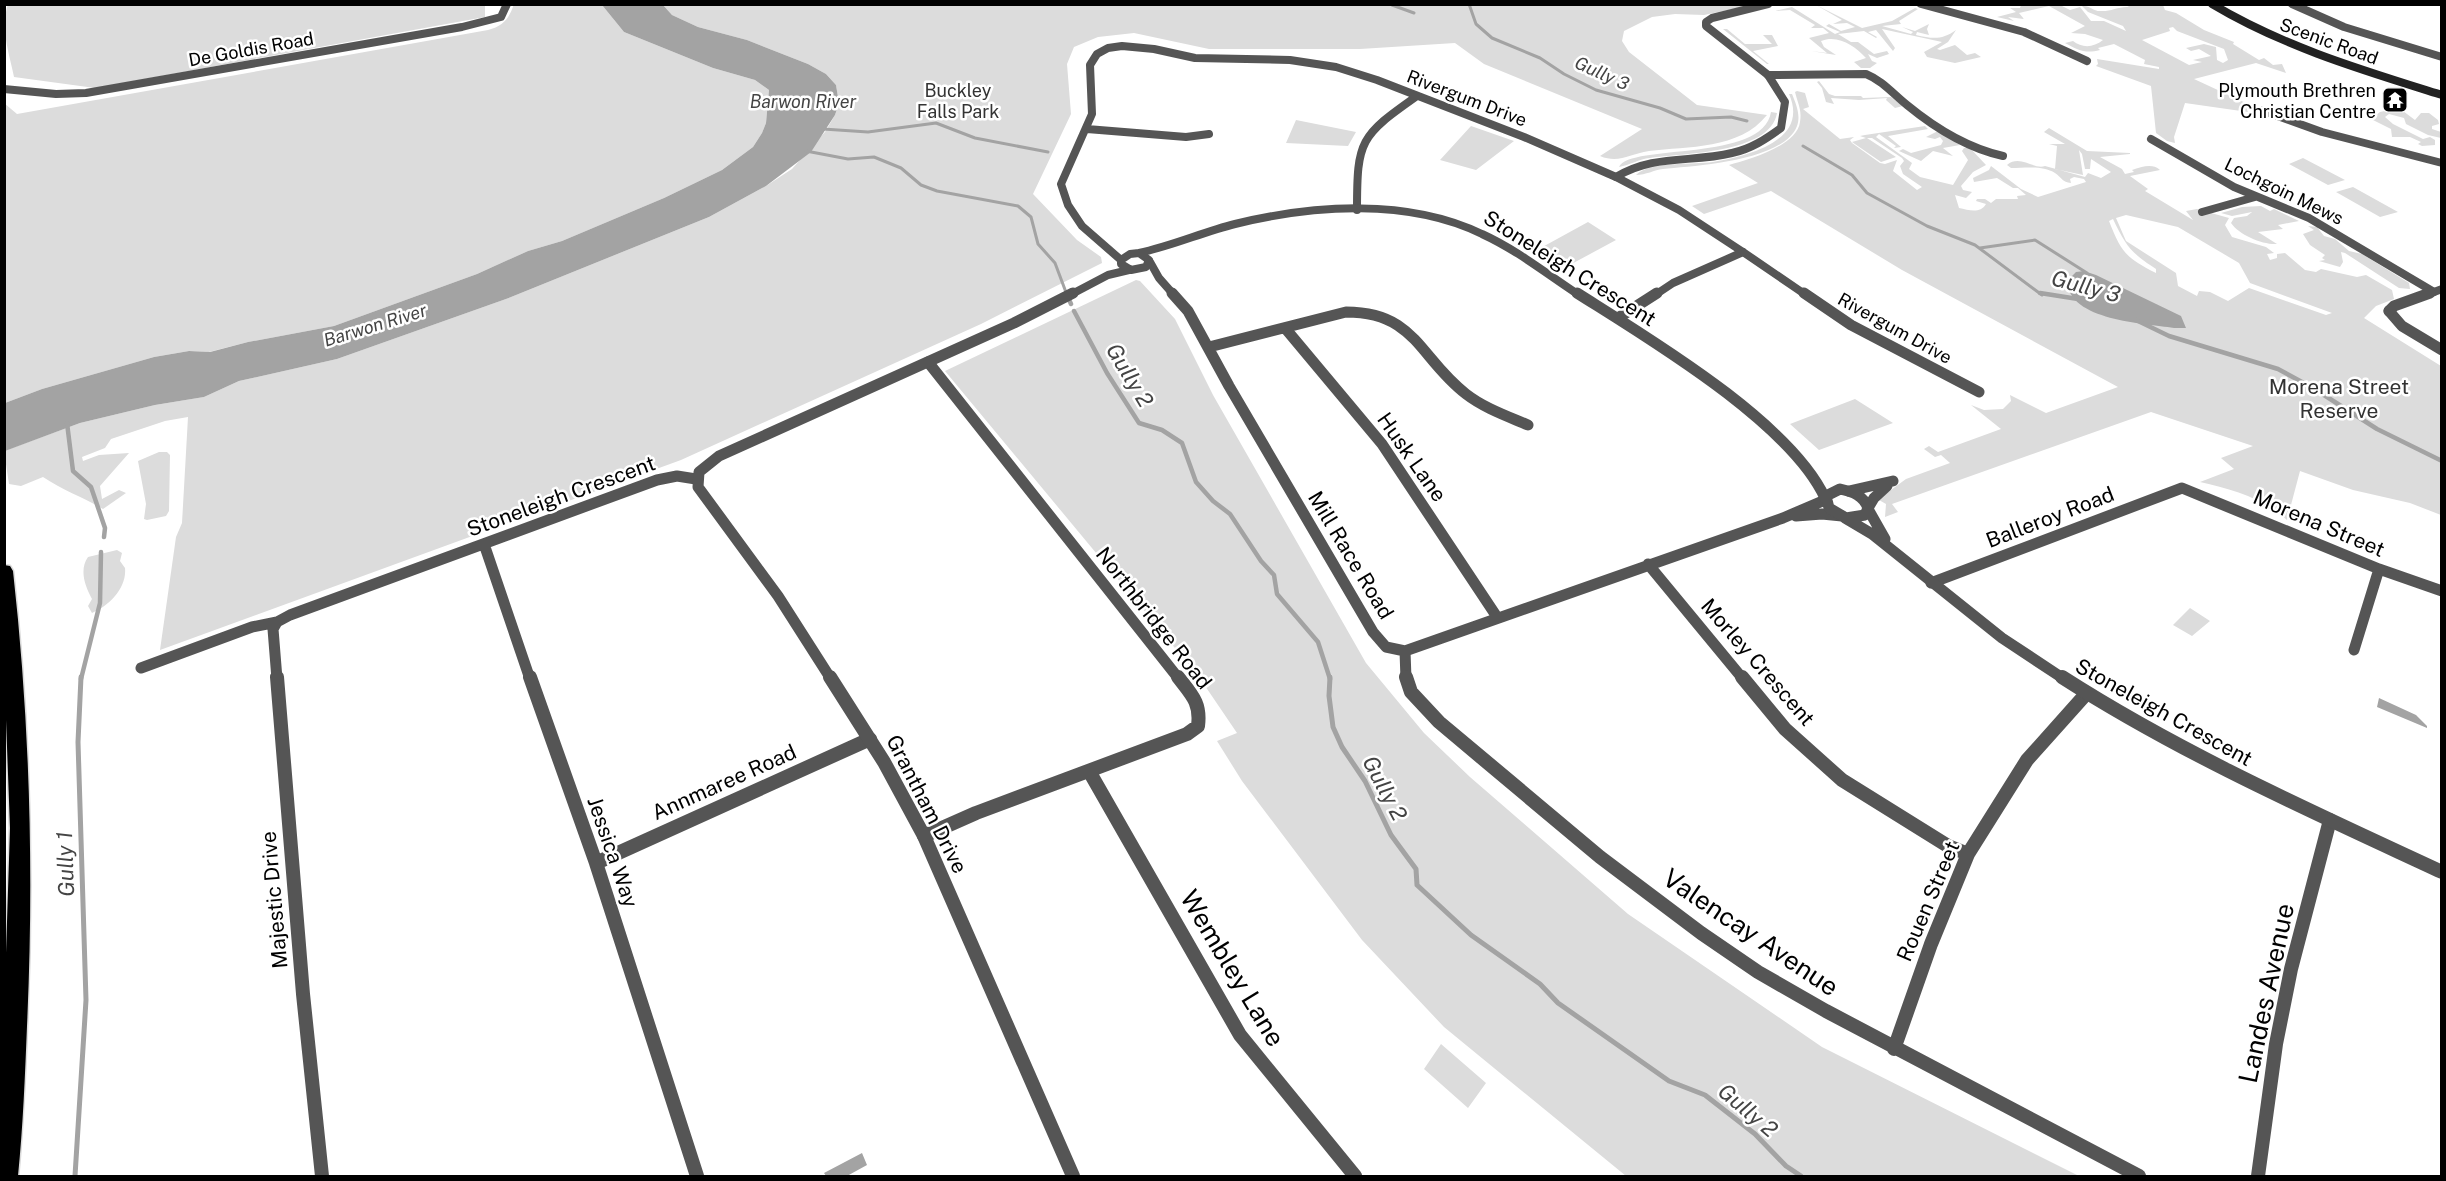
<svg xmlns="http://www.w3.org/2000/svg" width="2446" height="1181" viewBox="0 0 2446 1181" font-family="'Public Sans',sans-serif">
	<style>
		.green { fill: #dcdcdc; fill-rule: evenodd }
		.water { fill: #a3a3a3 }
		.lines { fill: none; stroke-linecap: round; stroke-linejoin: round }
		.stream-far2 { stroke: #a3a3a3; stroke-width: 3 }
		.stream-far1 { stroke: #a3a3a3; stroke-width: 4.5 }
		.stream { stroke: #a3a3a3; stroke-width: 5 }
		.motorway-casing { stroke: #dbdbdb; stroke-width: 3 }
		.minor-far2 { stroke: #555; stroke-width: 8 }
		.minor-far1 { stroke: #555; stroke-width: 11 }
		.minor { stroke: #555; stroke-width: 14 }
		.tertiary-far2 { stroke: #555; stroke-width: 8 }
		.tertiary-far1 { stroke: #555; stroke-width: 11 }
		.tertiary { stroke: #555; stroke-width: 14 }
		.secondary { stroke: #222; stroke-width: 8 }
		.motorway { fill: #000; fill-rule: evenodd }
		.labels { text-anchor: middle; dominant-baseline: central; stroke-width: 5; stroke-linejoin: round; paint-order: stroke }
		.far-street-label { font-size: 18px; fill: #000; stroke: #fff }
		.far-water-label { font-size: 18px; font-style: italic; fill: #444; stroke: #fff }
		.far-park-label { font-size: 18px; fill: #333; stroke: #fff }
		.far-poi-label { font-size: 18px; fill: #000; stroke: #fff; text-anchor: end }
		.street-label { font-size: 21px; fill: #000; stroke: #fff }
		.park-label { font-size: 21px; fill: #333; stroke: #fff }
		.water-label { font-size: 22px; font-style: italic; fill: #444; stroke: #fff }
		.near-street-label { font-size: 26px; fill: #000; stroke: #fff }
	</style>
	<rect width="100%" height="100%" fill="#fff"/>
	<path class="green" d="M8,4h477v13l-390,71 -81,-11c-5,-25 -14,-48 -6,-73z
		M514,4l88,1 22,27 89,36 42,12 14,10 -3,33 -4,10 -9,14 -31,23 -58,28 -102,43 -34,10 -51,23 -143,52 -86,16 -39,10 -20,-1 -35,6 -112,32 -37,14 -1,-300 13,11 471,-84c15,-4 21,-11 26,-26z
		M663,5h1089l-48,10 -29,-1 -23,3 -28,14 -2,10 7,11 68,53 70,10c-28,35 -79,31 -118,36 -20,3 -30,13 -49,5l42,-27 -158,-65 -29,-21 -95,6h-151l-75,-16 -36,4 -24,10 -7,17 4,50 -38,80 44,46 24,17 1,6 -121,61 -300,136 -521,190 16,-113 6,-14 6,-106 -23,4 -54,18 -6,9 -23,9 1,4 16,-6 30,-2 -29,33 2,13 17,-9 7,3 -23,16c-20,-12 -41,-19 -60,-32l-22,9 -12,-2 -5,-33 76,-28 75,-18 49,-8 35,-16 98,-22 169,-60 203,-82 57,-31 26,-17 33,-37 10,-17 4,-12 -3,-18 -10,-11 -18,-10 -61,-24 -49,-13 -26,-12z
		M1816,5l46,23 30,-7 23,-13 3,1 -19,12 2,3 -19,2 29,8 2,-2 -11,-5 13,4 14,-7 -2,5 2,6 -12,-3 -1,3c17,4 26,5 40,-5l-8,12 -11,7 3,1 15,-5 12,10 8,-2 6,4 -26,6 -28,-6 -3,-5 18,-10 -60,-13 13,19 -2,3 -17,-21 -8,2 9,5 -1,1 -12,-7 -26,3 13,8h7l16,12 13,-3 2,3 -12,4 -9,-4 4,7 5,2 -7,5h-9l-7,-6 12,-4c-11,-12 -28,-24 -45,-17l3,6 12,8 -25,-4 16,2 -18,-15 20,-5 -6,-5h-12l4,-3 -25,-15 -15,1 17,-4 43,27 5,-2 -14,-6 3,-2 12,7 14,-4 -8,-4 -14,1 9,-4z
		M2021,5h39l10,5 10,-3 11,14h13l22,10 -3,-5 -35,-14 -6,-6c7,-1 11,5 18,5 10,1 19,-5 29,-4l-3,-2h37l2,5 11,3 28,17 30,12 -1,2 26,16 5,-2 9,7 9,-1 4,9 -30,-10 -62,16 54,25 -3,1 3,7 -63,-9 -11,34 1,6 -8,-2 -11,-8 -5,-47 -55,-20 2,-2 -1,-5 62,10v-2l-15,-3 1,-4 -31,-16 -16,4 2,2c-15,4 -22,0 -35,-7l8,-2c9,7 20,7 30,-1l-18,-6 -14,-1 14,-7 -36,-20 -30,7 5,6 -16,-2 6,4 -17,-4 19,-5 -6,-4h10zM2173,27l4,4 47,18 4,11 -5,3 -6,-3 -1,-13 -12,-3 -18,4 5,3 8,-2 12,7 -18,4 9,2 -13,3 -47,-25 28,-9 -1,-3z
		M1723,29h4l18,15h27l-9,-9h9l6,11 -25,5 16,13h-2z
		M1819,81l10,13 6,2h26l2,2 28,-1 12,9 -8,2 -9,-8 1,-2 -28,2 -28,-2 3,6 -8,-2 -4,-14 -5,-6z
		M1797,91l8,2 4,14 -6,2 37,30 14,-2 -4,3 2,3 28,20 5,1 12,-4 -4,11 24,19 5,-3 -19,-13 -3,-8 4,-5 -2,-3 -30,-20h-5l29,19 -15,5 -29,-20 14,-4 -6,-2 5,-1 60,-9 3,3 -40,7 13,11 -7,1 2,-2 -17,-12 -3,3 36,26 -3,6 11,8 33,8 15,-25 -6,-9 2,-3h6l16,17 -13,7 -12,14 2,4 9,2 -6,6 -11,-3 4,13c10,2 21,6 27,-4l-10,-3 1,-2h8l6,4 5,-4h22l-1,-3 9,-1 -8,-7h-5l-16,-10 -23,4 -1,-4 16,-8 2,-4 30,23 17,8 48,-15 -2,-3 -10,-2 -4,2 1,4c-9,-1 -9,-5 -16,-10 -12,-8 -30,-5 -44,-5l-4,-3c13,-11 27,5 38,1l40,11 3,-4 13,5 10,-6 -20,-13 -1,10h-5l-3,-15 -3,-4 4,25 -28,-6 2,-23 -8,-2h16l-21,-12 5,-4 38,23 43,2v1l-30,3 22,12 3,5 9,-2 -2,-2c10,-3 20,-7 28,0l-30,6 18,13 -3,2 48,29 -7,-9 11,-2 32,9 -4,7 7,12 34,10 8,6 -7,1 3,6 7,-2v-4l8,-1 20,17 11,2 5,-3 36,8 9,-2 26,15 2,9 -18,7 -12,12 77,48v149l-31,-12 -57,-13 -53,-19 -13,49c-24,-22 -56,-31 -87,-38l34,-13 -13,-11 32,-12 -102,-34 -259,92 6,8 -13,5 1,-13 -7,-4 1,-2 26,-19 44,-16 -9,-8 -6,2 -11,-8 5,-3 9,6 63,-23 -30,-24 13,5 19,-1 8,-8 -1,-6 36,18 72,-26 -216,-117 -131,-79 -67,23 -12,-8 66,-23 -29,-18c19,-5 68,-19 71,-43 2,-12 -2,-18 -5,-30zM2126,215l52,12 61,36 11,20 82,30 -6,2 -77,-27 -21,13 -18,-9 -11,-1 -2,5 -19,-10 -2,-13 -50,-32 -10,-23zM2113,219c13,27 17,33 43,50v4c-30,-15 -35,-21 -47,-52z
		M1789,94h3c4,10 9,21 5,32 -13,35 -102,40 -134,43 -9,1 -17,6 -27,6 14,-14 57,-10 77,-13 34,-6 97,-21 76,-68z
		M2399,108l16,12 6,-7h8l9,7 1,4 -7,2v3l9,3v6l-13,-3 -22,-11 -2,-6 -15,-4 -4,3 8,7 30,15 7,-2 5,3v5l-13,1 -4,-2 3,-2 -11,-5h-18l-1,-8 -20,-10 9,-7z
		M1771,112l6,1c-7,41 -95,40 -127,45 -11,1 -20,7 -31,9 11,-24 144,-4 152,-55z
		M1296,120l60,12 -8,14 -62,-3z
		M1471,126l43,15 -38,29 -36,-10z
		M1938,131l22,14 -17,3 10,8 -20,-5 -12,10 -22,-10 4,-2 8,4 30,-8 2,-4 -3,-4 -5,2 -9,-2z
		M2303,158l42,22 -17,5 -39,-21z
		M2353,187l45,25 -18,5 -44,-25z
		M2261,206l9,5 4,-2 25,12 -21,4 5,4 -25,3 19,12c-14,1 -38,-9 -46,-21l3,-5 13,-2 5,-4 -20,4 -11,-3 21,-6z
		M1588,222l28,18 -50,27 -29,-17z
		M2308,226l9,1 7,9 11,3 14,12 13,3 47,29 1,6 -11,-1 -54,-35 -4,-1 2,10 -3,5 -21,-6 6,-1 -3,-2 3,-3 -15,-10 -7,-11 11,-4z
		M1136,280l4,1 35,38 38,76 153,268 58,70 46,44 158,137 194,133 257,129h-453l-182,-149 -82,-87 -120,-159 -25,-40 20,-8 -38,-56 -254,-306z
		M1855,399l38,24 -74,27 -29,-26z
		M159,452h8l3,3 -1,56 -3,5 -19,4 -3,-1 2,-15 -8,-43z
		M117,550l5,3 -2,8 5,7c2,20 -16,38 -33,45l-4,-7 4,-7c-7,-13 -13,-29 -4,-42z
		M2190,608l20,13 -18,15 -19,-11z
		M1441,1044l45,39 -18,25 -44,-39z"/>
	<path class="water" d="M602,5h61l9,10 26,12 49,13 61,24 18,10 10,11 3,18 -4,12 -24,37 -45,34 -57,31 -203,82 -169,60 -98,22 -35,16 -49,8 -75,18 -75,28v-48l37,-14 112,-32 35,-6 21,1 38,-10 86,-16 143,-52 51,-23 34,-10 102,-43 58,-28 31,-23 9,-14 4,-10 3,-33 -14,-10 -42,-12 -89,-36z
		M2084,271l12,4 85,41 5,12h-12c-30,-5 -105,-7 -107,-47l9,-9z
		M2379,698l37,17 11,11v2l-50,-21z
		M862,1153l5,12 -20,11h-21l-2,-3z"/>
	<g class="lines">
		<path class="stream-far2" d="M1469,4l7,20 16,14 48,20 24,16 32,16 64,18 26,11 45,-2 16,4
			M1392,5l22,8
			M823,129l45,3 68,-9 39,15 73,14
			M1803,146l49,29 15,18 60,33 48,19 67,50
			M806,151l42,8 26,-2 27,11 20,17 16,6 81,15 13,11 7,27 17,19 12,32
			M1980,248l55,-8 52,33"/>
		<path class="stream-far1" d="M1066,293l5,11
			M2040,293l38,6
			M1074,311l33,62 32,50 23,7 20,13 14,39 17,19 17,13 31,47 13,14 3,19 41,48 12,37
			M2136,320l33,16 109,33 35,19 64,41 65,32
			M67,423l6,48 18,16 14,41 -1,9
			M81,679l19,-76 1,-51"/>
		<path class="stream" d="M1330,677l-1,19 4,31 9,20 23,34 26,54 25,34 1,16 54,50 69,49 18,19 111,78 36,14 50,39 31,32 15,10
			M75,1176l11,-176 -8,-258 3,-65"/>
		<g class="motorway-casing">
			<path id="motorway" d="M4,565l6,1 3,5c17,152 21,303 14,455 -2,50 -4,101 -9,150h-14v-161l6,-187 -6,-162z"/>
		</g>
		<path class="minor-far2" d="M1921,4l103,28 63,29
			M2292,4l52,23 98,30
			M1768,75l98,-1c17,7 27,20 41,31 28,23 60,43 96,51
			M4,89l52,5 30,-1 376,-66 39,-10 6,-13
			M2261,110l61,22 120,31
			M1087,129l99,8 23,-3
			M2151,139l83,48 75,31 125,74
			M1357,210c0,-70 3,-74 60,-114
			M2202,212l53,-15
			M1743,252l63,43
			M1121,260l-39,-34 -14,-21 -7,-21 31,-70 -2,-49 7,-11 11,-6 14,-2 32,3 41,9 95,2 46,7 41,13 147,57 92,40
			M1150,262l9,16 15,17"/>
		<path class="minor-far1" d="M1172,293l16,18 41,75 144,246 13,15 19,4 378,-133 42,-18
			M1804,293l47,32 128,67
			M2389,311l13,15 40,24
			M1285,328l97,116 115,173
			M1209,347l137,-35c70,0 73,46 120,82 18,14 41,22 62,31
			M928,362l251,317
			M1849,491l44,-10
			M1868,508l6,-10 13,-12
			M1796,516l26,-2 20,2
			M484,544l46,135
			M1648,564l95,115
			M1931,583l251,-95 197,81 63,22
			M2354,650l25,-81
			M1405,651l1,28
			M141,668l111,-41 25,-5 13,-7 367,-135 20,-4 19,3
			M277,679l-4,-50 4,-7"/>
		<path class="minor" d="M277,677l26,317 19,182
			M530,677l66,186 101,313
			M1406,677l5,15 28,30 161,135 101,76 57,39 68,39 313,165
			M1742,677l43,52 57,51 106,66 20,8
			M1089,771l151,264 115,141
			M924,836l52,-23 211,-79 11,-8c3,-23 -6,-31 -20,-49
			M596,863l274,-124
			M1894,1049l37,-105 37,-90 59,-94 59,-66
			M2258,1176l18,-132 15,-75 39,-149"/>
		<path class="tertiary-far2" d="M1616,177c38,-23 75,-14 116,-24 19,-4 34,-14 49,-25l4,-26 -17,-27 -62,-49v-4l6,-4 56,-14
			M1616,177l63,33 64,42
			M1139,253c33,-7 64,-21 96,-29 78,-19 173,-26 247,10 35,16 65,40 97,61
			M1139,253l10,7 -3,7 -15,3 -10,-6v-4l9,-6z
			M1070,295l38,-20 21,-5
			M1655,295l18,-12 70,-31
			M2426,295l16,-6"/>
		<path class="tertiary-far1" d="M1577,293c71,45 213,129 248,205
			M2389,311l5,-5 36,-13
			M1618,318l39,-25
			M1840,489c13,3 23,6 28,19l-3,7 -19,3 -17,-10 -3,-12z
			M1868,509l17,30
			M1845,518l27,16 130,104 62,41
			M831,679l-53,-83 -80,-109 1,-15 20,-16 295,-133 59,-30"/>
		<path class="tertiary" d="M830,677l54,85 40,74 149,340
			M2062,677c120,77 251,135 380,195"/>
		<path class="secondary" d="M2212,4c72,43 150,66 230,91"/>
		<use href="#motorway" class="motorway"/>
	</g>
	<defs>
		<g id="temple-square" transform="scale(1.35)"><rect x="-9" y="-9" width="18" height="18" rx="4" fill="#000" stroke="#fff"/><path d="M0-6L5-2H3V0L6.5 2.5H4V6H1.5V3h-3V6H-4V2.5H-6.5L-3 0V-2H-5Z" fill="#fff"/></g>
	</defs>
	<g fill-rule="evenodd">
		<use href="#temple-square" x="2395" y="100"/>
	</g>
	<g class="labels">
		<g class="far-street-label">
			<text transform="translate(2329 41) rotate(20)">Scenic Road</text>
			<text transform="translate(251 49) rotate(-10)">De Goldis Road</text>
			<text transform="translate(1467 98) rotate(21)">Rivergum Drive</text>
			<text transform="translate(2284 191) rotate(26)">Lochgoin Mews</text>
			<text transform="translate(1895 328) rotate(29)">Rivergum Drive</text>
		</g>
		<g class="far-water-label">
			<text transform="translate(1602 73) rotate(24)">Gully 3</text>
			<text x="803" y="101">Barwon River</text>
			<text transform="translate(375 325) rotate(-17)">Barwon River</text>
		</g>
		<g class="far-park-label">
			<text x="958" y="90">Buckley<tspan x="958" dy="21">Falls Park</tspan></text>
		</g>
		<g class="far-poi-label">
			<text x="2376" y="90">Plymouth Brethren<tspan x="2376" dy="21">Christian Centre</tspan></text>
		</g>
		<g class="street-label">
			<text transform="translate(1570 268) rotate(32)">Stoneleigh Crescent</text>
			<text transform="translate(1412 457) rotate(55)">Husk Lane</text>
			<text transform="translate(561 496) rotate(-20)">Stoneleigh Crescent</text>
			<text transform="translate(2050 517) rotate(-21)">Balleroy Road</text>
			<text transform="translate(2319 523) rotate(23)">Morena Street</text>
			<text transform="translate(1351 555) rotate(59)">Mill Race Road</text>
			<text transform="translate(1154 618) rotate(52)">Northbridge Road</text>
			<text transform="translate(1758 662) rotate(49)">Morley Crescent</text>
			<text transform="translate(2164 712) rotate(29)">Stoneleigh Crescent</text>
			<text transform="translate(724 782) rotate(-24)">Annmaree Road</text>
			<text transform="translate(927 804) rotate(63)">Grantham Drive</text>
			<text transform="translate(613 852) rotate(71)">Jessica Way</text>
			<text transform="translate(274 900) rotate(-95)">Majestic Drive</text>
			<text transform="translate(1928 901) rotate(-67)">Rouen Street</text>
		</g>
		<g class="park-label">
			<text x="2339" y="386">Morena Street<tspan x="2339" dy="24">Reserve</tspan></text>
		</g>
		<g class="water-label">
			<text transform="translate(2086 286) rotate(15)">Gully 3</text>
			<text transform="translate(1130 375) rotate(59)">Gully 2</text>
			<text transform="translate(1385 788) rotate(62)">Gully 2</text>
			<text transform="translate(65 864) rotate(-92)">Gully 1</text>
			<text transform="translate(1748 1110) rotate(40)">Gully 2</text>
		</g>
		<g class="near-street-label">
			<text transform="translate(1751 932) rotate(34)">Valencay Avenue</text>
			<text transform="translate(1233 968) rotate(59)">Wembley Lane</text>
			<text transform="translate(2266 993) rotate(-78)">Landes Avenue</text>
		</g>
	</g>
	<rect width="2446" height="1181" fill="none" stroke="#000000" stroke-width="12"/>
</svg>
